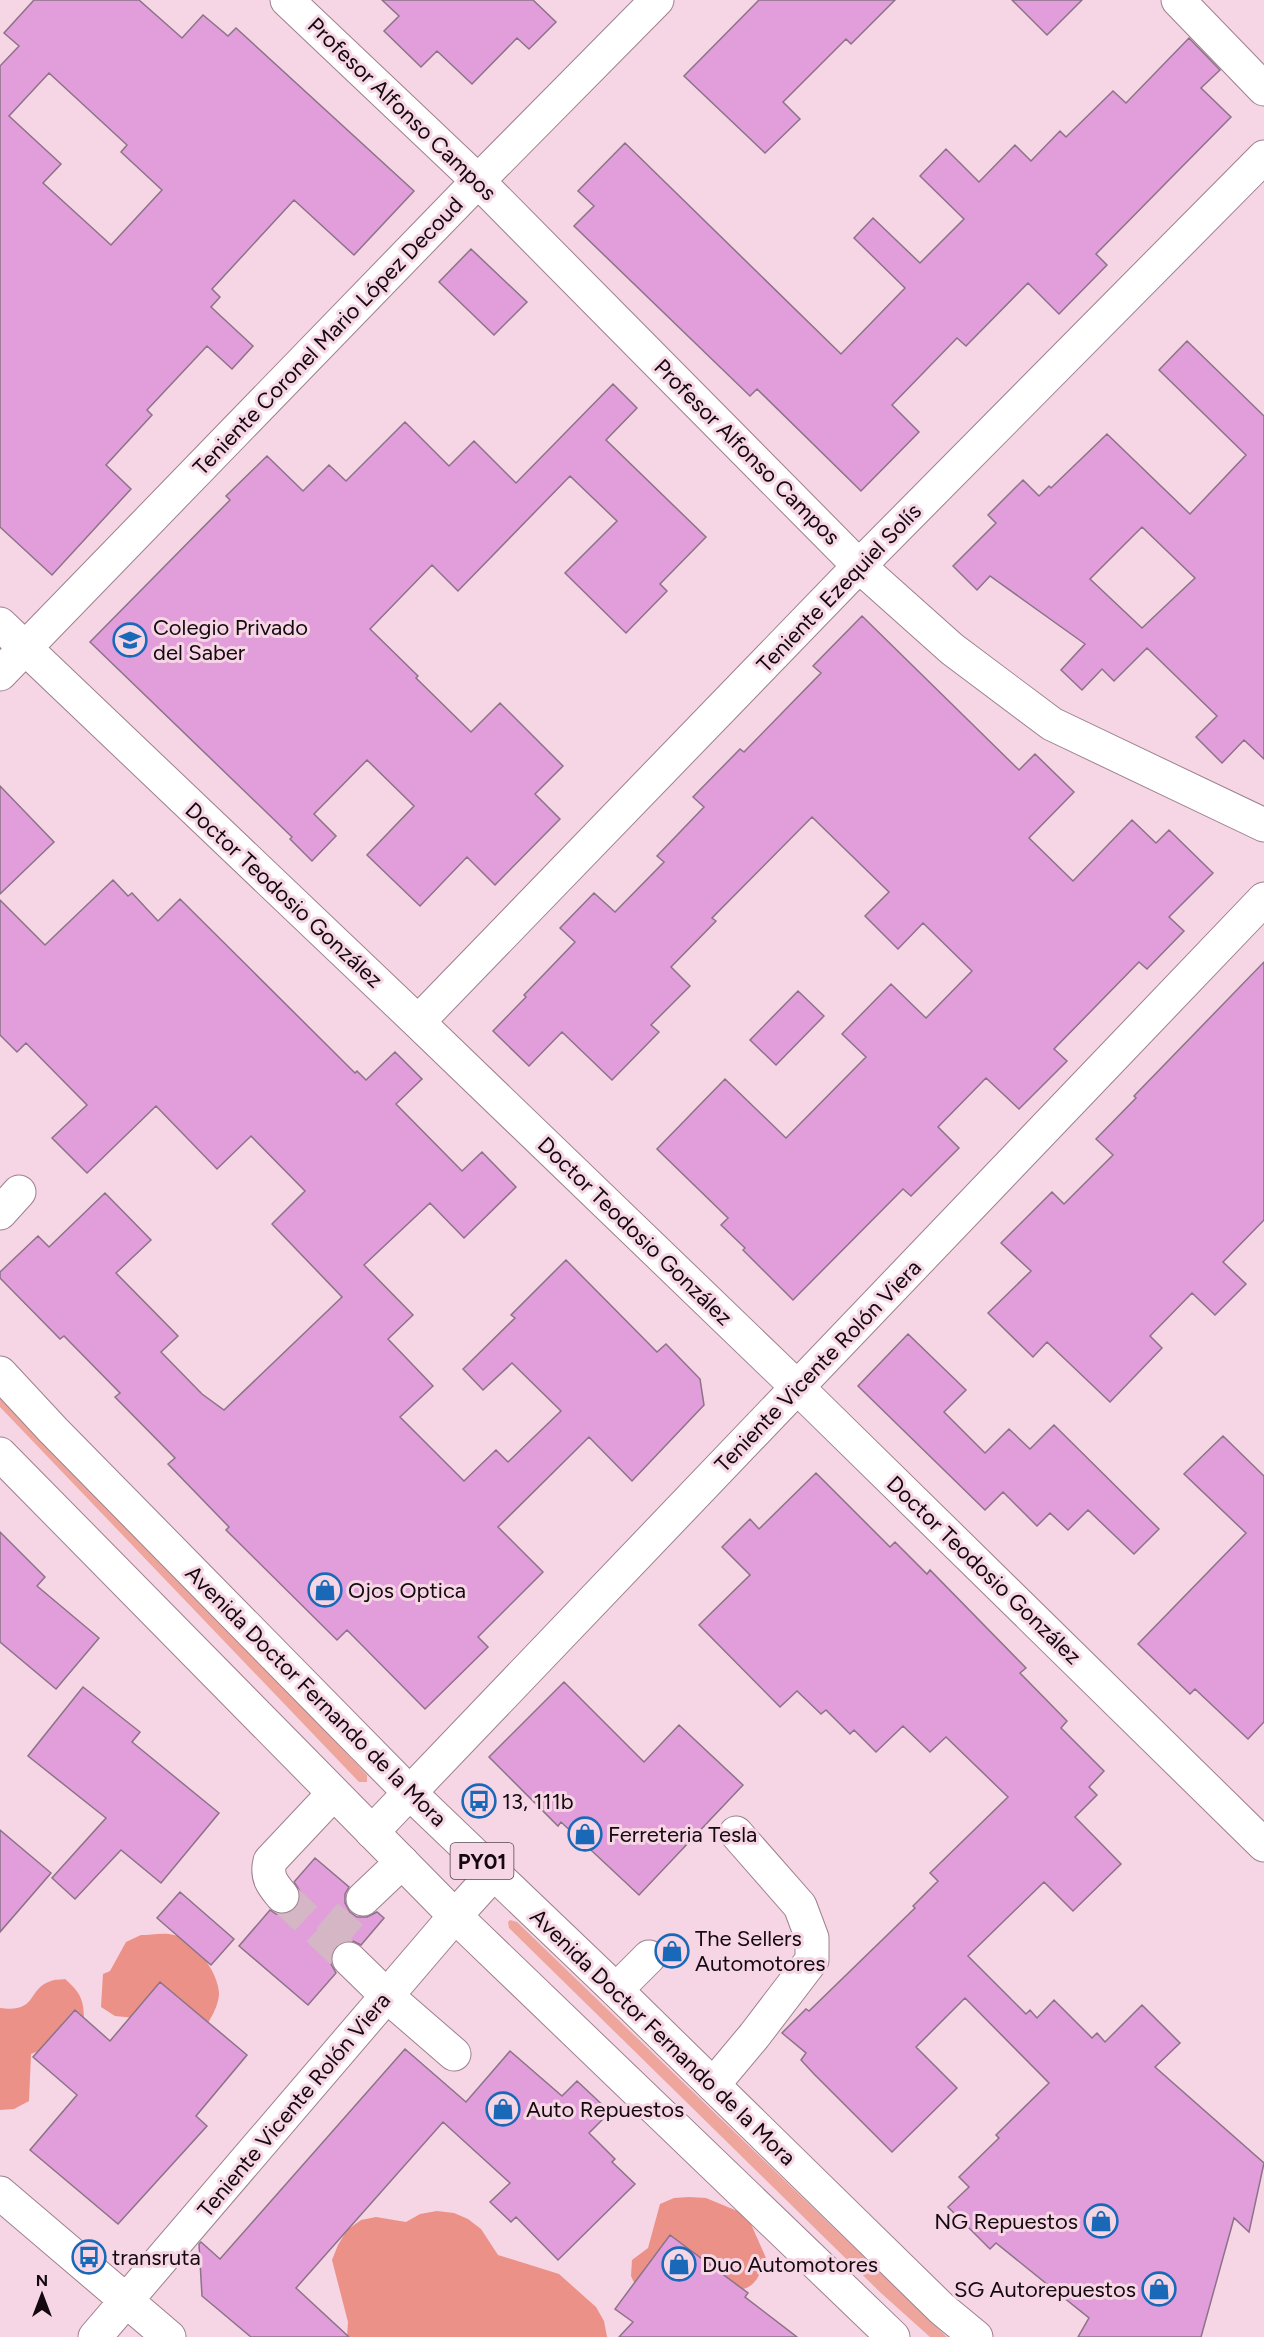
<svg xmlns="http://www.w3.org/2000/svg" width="1264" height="2337" viewBox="0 0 1264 2337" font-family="Figtree,sans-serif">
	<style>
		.green { fill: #eda59c }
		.forest { fill: #ec9187 }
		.building { fill: #e19edb; stroke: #8b7388; stroke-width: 1.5; fill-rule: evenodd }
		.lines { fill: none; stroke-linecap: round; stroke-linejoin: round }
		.minor-tunnel { stroke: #d4b6c4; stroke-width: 33; stroke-dasharray: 33 16; stroke-linecap: butt }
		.minor-casing { stroke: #9e808e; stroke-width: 35 }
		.highway-casing { stroke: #9e808e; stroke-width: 35 }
		.minor { stroke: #fff; stroke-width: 33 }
		.highway { stroke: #fff; stroke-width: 33 }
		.labels { text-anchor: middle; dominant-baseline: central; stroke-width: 6; stroke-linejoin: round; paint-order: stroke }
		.shield { fill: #f6d5e4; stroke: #57464e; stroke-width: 1.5 }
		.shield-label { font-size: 21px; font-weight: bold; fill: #13090e }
		.street-label { font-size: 22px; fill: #13090e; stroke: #f6d5e4 }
		.poi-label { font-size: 22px; fill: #13090e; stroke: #f6d5e4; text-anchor: start }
	</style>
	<rect width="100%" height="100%" fill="#f6d5e4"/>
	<path class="green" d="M0,1390l367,385v7h-8l-359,-375z
		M510,1920l7,2 430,415h-17l-49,-44 -372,-365 -1,-6z"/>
	<path class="forest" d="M141,1935c10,0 23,-3 33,0 20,4 46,39 45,60 -1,11 -7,21 -12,30l-92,-9 -14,-9 2,-33 7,-3 16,-29z
		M65,1979c16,14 19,21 19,42l-38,27 -15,6 -2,47 -15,8 -14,1v-102c39,5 26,-19 51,-27 4,-2 10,-1 14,-2z
		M689,2197l17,1 41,17 19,43c-4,10 -7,22 -16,28 -18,12 -87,5 -112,5l-7,-15 1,-16 16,-12 12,-44 14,-6z
		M437,2211l17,2 14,6 13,10 17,26 61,19 37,33 8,14 3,16h-260l1,-15 -16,-62 6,-15 9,-15 14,-10 15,-3 30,5 14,-8z"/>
	<path class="building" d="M34,0h105l43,38 21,-23 25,21 8,-8 178,163 -60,64 -60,-55 -82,89 8,8 -9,10 42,39 -21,23 -25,-23 -60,64 5,5 -46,50 25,24 -79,86 -52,-48v-461l19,-20 -15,-13zM49,73l78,72 -6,7 41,38 -51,55 -68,-62 18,-19 -52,-48z
		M382,0h151l23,22 -27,27 -12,-11 -45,46 -35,-33 -16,16 -37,-36 15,-15z
		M759,0h136l-44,44 -5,-5 -63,63 17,17 -35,34 -81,-77z
		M1012,0h70l-35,35z
		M1189,38l31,32 -19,18 30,29 -135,137 11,11 -48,49 -31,-31 -62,63 -9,-8 -65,67 27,27 -58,59 -104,-102 -7,7 -176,-170 20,-20 -16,-15 47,-48 216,211 64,-66 -51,-50 19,-20 47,45 44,-44 -44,-43 26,-27 33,33 36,-37 16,16 29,-30 6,6 47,-46 13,12z
		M471,249l56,53 -33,33 -55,-53z
		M1187,341l77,75v343l-20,-19 -22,23 -26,-26 21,-21 -70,-68 -33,33 -12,-12 -20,21 -21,-20 24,-26 -95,-68 -13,14 -24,-24 43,-43 -8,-8 35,-35 16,16 10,-10 2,2 56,-54 83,80 56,-59 -87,-85zM1142,527l53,51 -53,50 -52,-49z
		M613,384l24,24 -31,32 100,97 -46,47 7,7 -41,42 -61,-60 52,-52 -47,-45 -112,115 -26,-26 -62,64 48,47 -2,2 55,54 29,-29 63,63 -28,28 25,25 -65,66 -28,-28 -47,49 -53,-51 47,-49 -47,-46 -53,54 22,22 -24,25 -22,-22 2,-2 -202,-195 140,-142 -4,-4 41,-40 36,35 26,-26 17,16 59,-59 44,44 25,-25 42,42z
		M862,616l157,154 16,-16 39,38 -45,46 44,43 59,-61 24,23 13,-13 44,43 -44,44 15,14 -37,38 -8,-7 -85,87 13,12 -48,48 -33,-31 -48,49 21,21 -48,48 -8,-7 -110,111 -50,-50 2,-2 -24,-23 7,-7 -71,-69 68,-70 61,59 80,-81 -24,-23 49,-50 35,34 46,-47 -49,-48 -25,26 -33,-33 24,-24 -77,-75 -100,101 4,3 -45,46 19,19 -39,39 8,7 -47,48 -50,-48 -33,34 -36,-35 33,-34 -2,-2 51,-53 -15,-14 34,-35 21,19 49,-50 -7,-6 47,-49 -11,-10 47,-48 4,3 77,-79 -8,-7z
		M0,786l54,56 -54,52z
		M113,880l15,16 4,-3 26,28 22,-22 175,174 2,-2 9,9 29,-28 27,27 -26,25 66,67 20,-19 34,35 -52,51 -34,-35 -66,62 49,50 -25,24 45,47 -33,31 64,64 32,-31 12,12 53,-51 -49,-48 -29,27 -20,-21 52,-51 -4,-3 55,-55 91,92 9,-8 34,35 4,26 -72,76 -43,-44 -91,90 45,45 -65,65 10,10 -63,62 -78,-79 -10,10 -111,-110 3,-3 -61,-63 7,-6 -60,-61 5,-4 -56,-57 -4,3 -60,-61v-6l38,-36 11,11 56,-54 46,47 -35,33 62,63 -17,16 41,42 22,16 118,-113 -70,-73 33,-33 -54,-55 -34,33 -61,-63 -69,67 -35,-35 35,-33 -61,-62 -9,9 -17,-17v-135l45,45z
		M1264,962v258l-41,42 23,22 -31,31 -23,-22 -42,43 12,12 -52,54 -63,-60 -14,15 -45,-44 43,-42 -30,-28 51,-51 12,12 49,-49 -17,-16 40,-41 -2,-2z
		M798,991l26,25 -48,49 -26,-25z
		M908,1334l58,56 -22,22 41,41 24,-24 21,20 24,-24 105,104 -25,25 -46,-44 -20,20 -18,-17 -13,13 -34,-34 -18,18 -127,-124z
		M1223,1436l41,40v246l-16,17 -53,-50 -5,5 -52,-50 108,-111 -62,-59z
		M816,1473l74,74 5,-5 32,32 3,-4 96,98 -6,5 47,48 -6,7 43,43 -15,16 8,8 -22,22 46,47 -48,47 -29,-29 -76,74 58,58 4,-4 7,8 17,-18 38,38 5,-5 8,9 37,-37 38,38 -25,24 109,96 -15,69 -15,-14 -33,119h-123l11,-19 -93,-75 -6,6 -42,-42 21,-20 -10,-10 40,-39 -3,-3 53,-52 -84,-85 -49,49 41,41 -65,64 -78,-78 -13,-14 5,-7 -24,-20 24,-24 3,2 106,-103 -2,-2 25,-25 -8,-8 78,-76 -62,-60 -16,15 -27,-26 -27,26 -22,-22 -4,4 -24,-24 -5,4 -24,-23 -17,16 -81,-82 51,-50 -28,-28 28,-28 9,10z
		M0,1532l45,45 -8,9 62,52 -43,51 -56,-47z
		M564,1682l80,80 35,-37 64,60 -104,110 -78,-73 -3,4 -69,-69z
		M83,1687l57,45 -8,10 87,71 -58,70 -40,-33 -46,49 -23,-21 54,-60 -78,-62z
		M0,1830l51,43 -51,59z
		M315,1858l34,29 -4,7v9l5,9 7,5h10l10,-5 7,6 -23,27 -8,-4h-9l-9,5 -4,9v9l5,9 -28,32 -69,-59 31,-36 6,4 9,1 9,-5 6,-8 1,-9 -7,-11z
		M180,1892l54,47 -23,26 -54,-47z
		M160,1982l87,73 -51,61 11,10 -89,98 -88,-74 47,-55 -44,-38 42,-47 35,31z
		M405,2049l61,53 44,-51 52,45 15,-15 33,31 -21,21 26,26 -3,3 23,22 -77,76 -42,-43 -5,5 -21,-20 20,-19 -67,-61 -147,166 53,49h-98l-49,-41 -3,-52 2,-2 19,17z
		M670,2235l78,58 -3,4 52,40h-178l14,-15 -18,-13z"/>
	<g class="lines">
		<path class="minor-tunnel" d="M282,1896l67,63
			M329,1939l34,-40"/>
		<g class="minor-casing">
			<path id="minor" d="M287,0l191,181 381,385 93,83 100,75 212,101
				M1178,0l86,89
				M0,624l418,398 379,365 467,458
				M0,674l478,-493 179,-181
				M418,1022l441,-456 405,-409
				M0,1213l19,-21
				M372,1832l892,-933
				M282,1896c-10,-12 -16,-19 -12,-35l63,-67
				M363,1899l39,-37
				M349,1959l38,37 67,58
				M616,1990l33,-33
				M713,2085l41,-49 58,-76v-22l-12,-32 -64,-73
				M0,2193l169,144
				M95,2337l360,-421 39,-43"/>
		</g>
		<g class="highway-casing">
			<path id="highway" d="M0,1373l53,57 357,363 206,197 326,319 34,28
				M0,1454l455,462 438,421"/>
		</g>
		<use href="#minor" class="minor"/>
		<use href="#highway" class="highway"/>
	</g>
	<defs>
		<g id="school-ring" transform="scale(1.725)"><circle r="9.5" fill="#f6d5e4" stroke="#1969b8" stroke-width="1.5"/><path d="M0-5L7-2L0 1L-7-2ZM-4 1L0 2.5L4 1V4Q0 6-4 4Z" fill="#1969b8"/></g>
		<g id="shop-ring" transform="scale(1.725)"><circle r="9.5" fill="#f6d5e4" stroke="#1969b8" stroke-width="1.5"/><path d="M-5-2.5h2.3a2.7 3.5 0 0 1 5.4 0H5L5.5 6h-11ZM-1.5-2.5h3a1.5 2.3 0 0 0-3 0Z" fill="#1969b8"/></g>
		<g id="bus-ring" transform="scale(1.725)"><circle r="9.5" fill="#f6d5e4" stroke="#1969b8" stroke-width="1.5"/><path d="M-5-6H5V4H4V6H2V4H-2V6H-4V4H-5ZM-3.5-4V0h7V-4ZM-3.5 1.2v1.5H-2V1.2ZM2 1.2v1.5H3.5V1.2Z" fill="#1969b8"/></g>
	</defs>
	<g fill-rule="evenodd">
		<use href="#school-ring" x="130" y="640"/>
		<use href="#shop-ring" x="325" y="1590"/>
		<use href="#bus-ring" x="479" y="1801"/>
		<use href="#shop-ring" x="585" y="1834"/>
		<use href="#shop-ring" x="672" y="1951"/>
		<use href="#shop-ring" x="503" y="2109"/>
		<use href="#shop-ring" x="1101" y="2221"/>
		<use href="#bus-ring" x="89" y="2257"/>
		<use href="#shop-ring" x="679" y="2264"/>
		<use href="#shop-ring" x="1159" y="2289"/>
	</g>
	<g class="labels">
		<rect class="shield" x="450.5" y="1843" width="63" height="36" rx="4.5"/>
		<g class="shield-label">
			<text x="482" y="1861">PY01</text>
		</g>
		<g class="street-label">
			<text transform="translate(402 109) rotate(44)">Profesor Alfonso Campos</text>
			<text transform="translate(328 336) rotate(-46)">Teniente Coronel Mario López Decoud</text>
			<text transform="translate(747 452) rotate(45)">Profesor Alfonso Campos</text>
			<text transform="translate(839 588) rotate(-46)">Teniente Ezequiel Solís</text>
			<text transform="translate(284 895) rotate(43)">Doctor Teodosio González</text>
			<text transform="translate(635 1231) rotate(44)">Doctor Teodosio González</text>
			<text transform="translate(818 1366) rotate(-46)">Teniente Vicente Rolón Viera</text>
			<text transform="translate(984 1570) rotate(44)">Doctor Teodosio González</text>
			<text transform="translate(316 1696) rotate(45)">Avenida Doctor Fernando de la Mora</text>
			<text transform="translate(663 2037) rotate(44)">Avenida Doctor Fernando de la Mora</text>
			<text transform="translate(294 2105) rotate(-50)">Teniente Vicente Rolón Viera</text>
		</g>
		<g class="poi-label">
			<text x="153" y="627">Colegio Privado<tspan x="153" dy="25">del Saber</tspan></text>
			<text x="348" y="1590">Ojos Optica</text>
			<text x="502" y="1801">13, 111b</text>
			<text x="608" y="1834">Ferreteria Tesla</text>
			<text x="695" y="1938">The Sellers<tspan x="695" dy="25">Automotores</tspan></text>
			<text x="526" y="2109">Auto Repuestos</text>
			<text x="1078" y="2221" text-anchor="end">NG Repuestos</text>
			<text x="112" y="2257">transruta</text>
			<text x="702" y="2264">Duo Automotores</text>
			<text x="1136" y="2289" text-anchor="end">SG Autorepuestos</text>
		</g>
	</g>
	<g transform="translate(42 2295)" stroke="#f6d5e4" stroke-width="4.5" paint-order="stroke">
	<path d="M0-4.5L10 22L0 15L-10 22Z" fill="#13090e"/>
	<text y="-9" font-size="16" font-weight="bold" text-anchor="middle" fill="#13090e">N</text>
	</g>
</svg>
